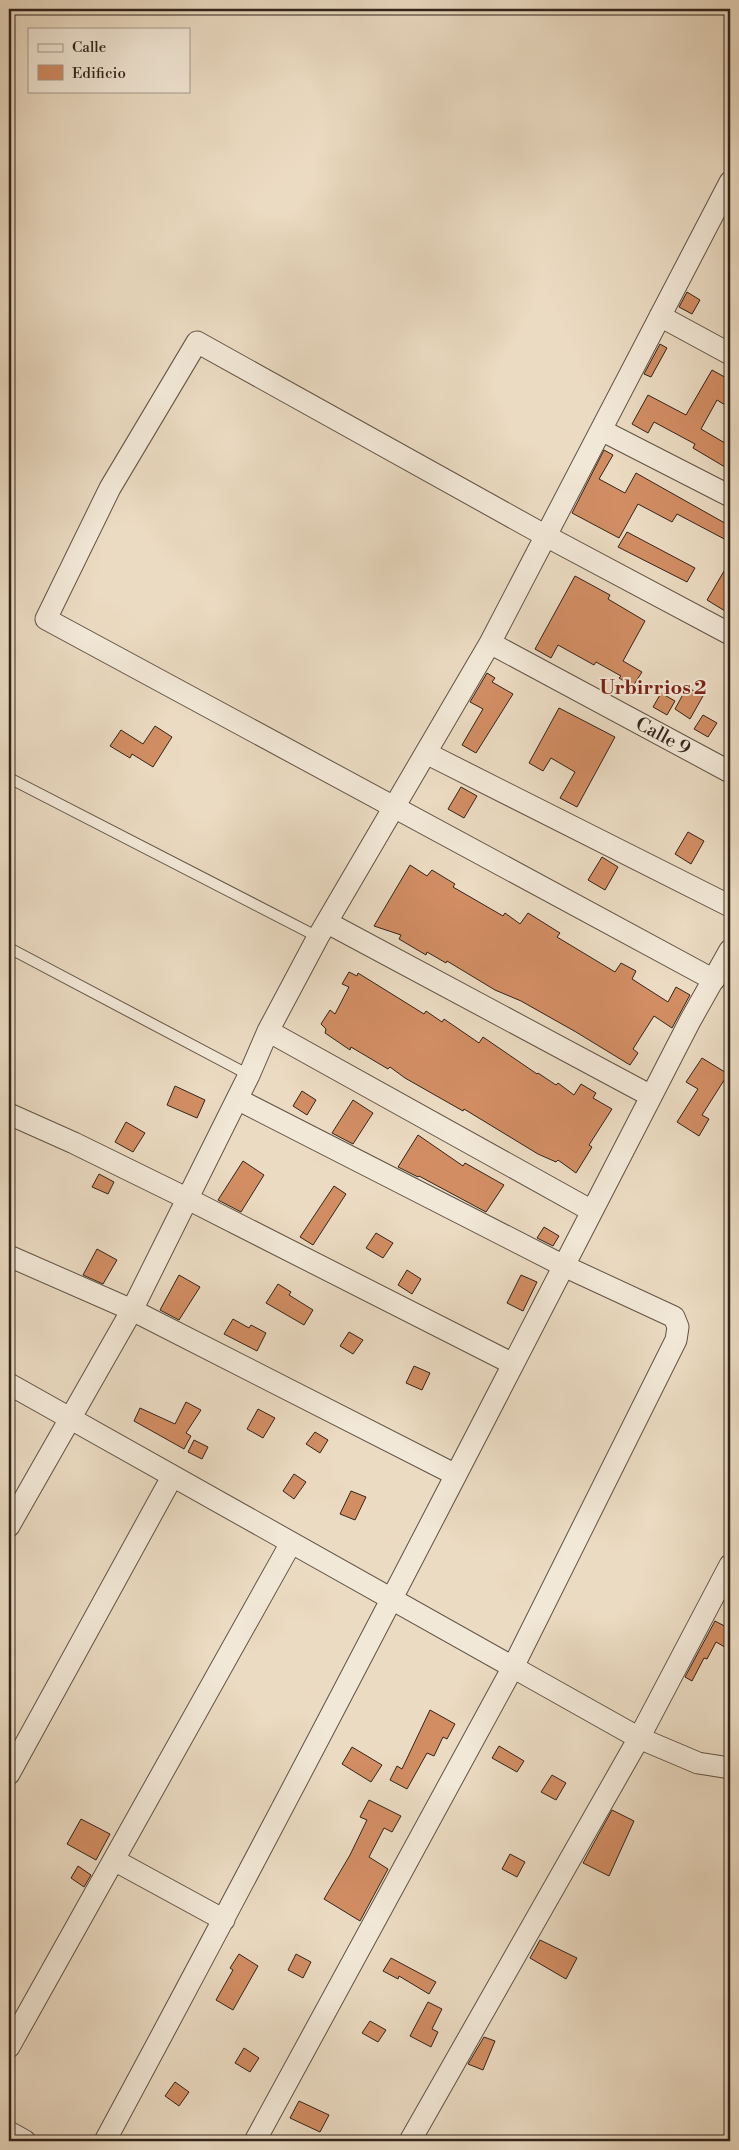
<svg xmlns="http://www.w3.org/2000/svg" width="739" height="2150" viewBox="0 0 739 2150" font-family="'Libre Bodoni',serif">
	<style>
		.building { fill: #d28d63; stroke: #32241b }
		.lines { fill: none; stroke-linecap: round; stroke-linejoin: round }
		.lane-casing { stroke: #605245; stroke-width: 12 }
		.street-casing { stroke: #605245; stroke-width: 23 }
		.lane { stroke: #f2e8d7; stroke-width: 10 }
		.street { stroke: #f2e8d7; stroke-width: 21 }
		.labels { text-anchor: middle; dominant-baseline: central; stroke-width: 4; stroke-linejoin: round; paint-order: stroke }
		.street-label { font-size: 19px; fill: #32241b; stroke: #f2e8d7 }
		.neighbourhood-label { font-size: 20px; font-weight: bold; fill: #7a1f14; stroke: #f2e8d7 }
	</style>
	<rect width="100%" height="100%" fill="#ebdbc2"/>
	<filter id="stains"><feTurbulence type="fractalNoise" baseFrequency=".004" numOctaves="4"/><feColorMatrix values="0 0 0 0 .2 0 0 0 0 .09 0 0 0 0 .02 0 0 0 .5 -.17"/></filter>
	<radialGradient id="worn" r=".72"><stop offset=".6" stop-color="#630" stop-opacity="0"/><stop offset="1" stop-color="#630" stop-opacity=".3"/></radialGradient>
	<path class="building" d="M687,292l13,8 -8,14 -13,-7z
		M660,344l7,4 -16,29 -7,-3z
		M712,370l18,10v28l-13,-8 -16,29 29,17v24l-37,-22 2,-4 -41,-22 -6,11 -16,-9 16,-29 38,20z
		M604,450l9,5 -14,24 26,14 11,-20 94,53v16l-53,-28 -5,8 -34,-18 -19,34 -47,-25z
		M627,532l68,36 -8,14 -69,-35z
		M730,561v53l-23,-14z
		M575,576l35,19 -2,4 37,22 -22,40 19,11 -9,14 -14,-8 2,-2 -25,-14 -2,3 -36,-20 -7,13 -16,-9z
		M487,673l8,5 -3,4 21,12 -37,59 -14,-8 21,-36 -13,-7z
		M687,687l16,9 -13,23 -15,-10z
		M661,693l14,8 -8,14 -14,-8z
		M559,708l56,29 -38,70 -17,-9 15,-26 -24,-14 -8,13 -14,-8z
		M703,715l14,8 -9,14 -14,-8z
		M155,726l17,11 -19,30 -21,-13 -2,4 -20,-12 11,-16 22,14z
		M461,787l16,9 -13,22 -16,-9z
		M688,832l16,9 -13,23 -16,-10z
		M602,857l16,10 -13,23 -17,-10z
		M410,865l17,11 5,-6 23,14 -2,3 50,29 2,-3 15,11 8,-11 32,20 -3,4 58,35 6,-9 15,8 -4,8 36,23 8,-15 14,8 -18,33 -18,-12 -21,33 5,4 -8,12 -54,-33 -55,-31 -26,-11 -48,-29 -1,2 -19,-11 -1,3 -27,-16 2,-4 -27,-9z
		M349,972l8,4 1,-3 66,41 2,-3 16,11 2,-3 35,24 4,-6 54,37 1,-1 18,12 2,-2 16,12 7,-11 15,9 -3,5 19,11 -23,36 3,2 -16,26 -18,-13 -2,2 -18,-8 -74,-45 -1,2 -58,-33 -15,-11 -2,2 -37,-22 -1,3 -25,-17 1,-4 -5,-5 9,-14 5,4 14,-27 -7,-3z
		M702,1058l26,16 -26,41 7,4 -10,17 -22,-14 21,-33 -12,-7z
		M175,1086l30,14 -8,18 -30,-13z
		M302,1091l14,9 -9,15 -14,-9z
		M353,1100l20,13 -20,31 -21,-11z
		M126,1122l19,11 -12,19 -18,-10z
		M418,1135l45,31 2,-3 39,22 -18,27 -67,-36 -1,1 -20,-10z
		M243,1161l21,14 -23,37 -23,-12z
		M99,1174l15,8 -6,12 -16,-7z
		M334,1186l12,8 -33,51 -13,-8z
		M544,1227l15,9 -6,10 -16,-8z
		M376,1233l17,10 -10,15 -17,-10z
		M97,1249l20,11 -14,24 -20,-9z
		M407,1270l14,9 -9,15 -14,-9z
		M179,1275l21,12 -21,33 -19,-10z
		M521,1275l16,7 -14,29 -16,-8z
		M278,1284l13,8 -2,3 24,15 -9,15 -38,-22z
		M233,1319l16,9 2,-3 15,8 -9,18 -33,-17z
		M349,1332l14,8 -10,14 -13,-8z
		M414,1366l16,7 -8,17 -16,-7z
		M186,1402l15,8 -15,23 5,3 -7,13 -50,-28 6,-13 35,16z
		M258,1409l17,9 -12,20 -16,-9z
		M315,1432l13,8 -8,13 -14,-9z
		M194,1440l14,7 -6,12 -14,-7z
		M294,1474l12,8 -12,17 -11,-8z
		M351,1491l15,6 -11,23 -15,-6z
		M715,1621l15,8v21l-14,-8 -9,17 -3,-1 -12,23 -7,-4z
		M430,1710l25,14 -8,15 -4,-2 -9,19 -7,-3 -20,36 -17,-9 7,-14 5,3z
		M499,1746l25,15 -7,11 -25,-14z
		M352,1747l30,18 -11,17 -29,-18z
		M552,1775l14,8 -10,17 -15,-8z
		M369,1800l32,16 -9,16 -8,-4 -15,29 19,12 -28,52 -36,-22 26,-44 17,-35 -7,-3z
		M612,1810l22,11 -25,55 -26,-13z
		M81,1819l29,15 -14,26 -29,-16z
		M510,1854l15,8 -8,15 -15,-8z
		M78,1866l13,9 -7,12 -13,-9z
		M540,1940l37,18 -11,21 -36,-21z
		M239,1954l19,12 -25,44 -17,-10 17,-30 -3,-2z
		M296,1954l15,8 -8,16 -15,-8z
		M391,1958l45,24 -7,12 -30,-18 -1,3 -15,-8z
		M428,2002l14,7 -10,20 6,3 -7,15 -21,-11z
		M370,2021l16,9 -8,12 -16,-9z
		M484,2037l11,4 -12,29 -15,-6z
		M244,2048l15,10 -9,14 -15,-9z
		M175,2082l14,10 -10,14 -14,-10z
		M299,2101l30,14 -9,17 -30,-14z"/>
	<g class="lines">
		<g class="lane-casing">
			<path id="lane" d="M9,778l309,159
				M9,948l240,127"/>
		</g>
		<g class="street-casing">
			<path id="street" d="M660,316l70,38
				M601,430l129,66
				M490,643l240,129
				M426,753l304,153
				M328,923l323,173
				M714,980l-668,-361 64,-131 87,-146 349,194 184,98
				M268,1031l324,180
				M237,1099l327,167 110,51 4,10 -2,13 -163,327 -258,474
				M9,1114l65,29 112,55 327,166
				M9,1256l123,54 324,165
				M9,1384l630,354 59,25 32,5
				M9,1526l123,-216 117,-235 19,-44 50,-94 172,-294 240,-461
				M9,1774l163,-297
				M114,1860l110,60
				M9,2047l282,-504
				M9,2132l16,9
				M105,2141c200,-371 392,-745 585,-1120l40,-71
				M410,2141l229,-403 91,-173"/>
		</g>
		<use href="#lane" class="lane"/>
		<use href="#street" class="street"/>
	</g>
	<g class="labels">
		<g class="street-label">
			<text transform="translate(663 736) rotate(28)">Calle 9</text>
		</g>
		<g class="neighbourhood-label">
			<text x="653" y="688">Urbirrios 2</text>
		</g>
	</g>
	<rect width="739" height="2150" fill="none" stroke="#ebdbc2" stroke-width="30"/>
	<rect x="10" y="10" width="719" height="2130" fill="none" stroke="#32241b" stroke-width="2.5"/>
	<rect x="15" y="15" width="709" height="2120" fill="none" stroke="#32241b"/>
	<rect x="28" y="28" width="162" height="65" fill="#f2e8d7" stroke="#a59a8c"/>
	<rect x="38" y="44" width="25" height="8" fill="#f2e8d7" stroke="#a59a8c"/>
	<text x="72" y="52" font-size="15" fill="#32241b">Calle</text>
	<rect x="38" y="65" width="25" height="15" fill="#d28d63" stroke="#a59a8c"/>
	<text x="72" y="78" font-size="15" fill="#32241b">Edificio</text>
	<rect width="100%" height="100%" filter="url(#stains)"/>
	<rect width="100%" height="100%" fill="url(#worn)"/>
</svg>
